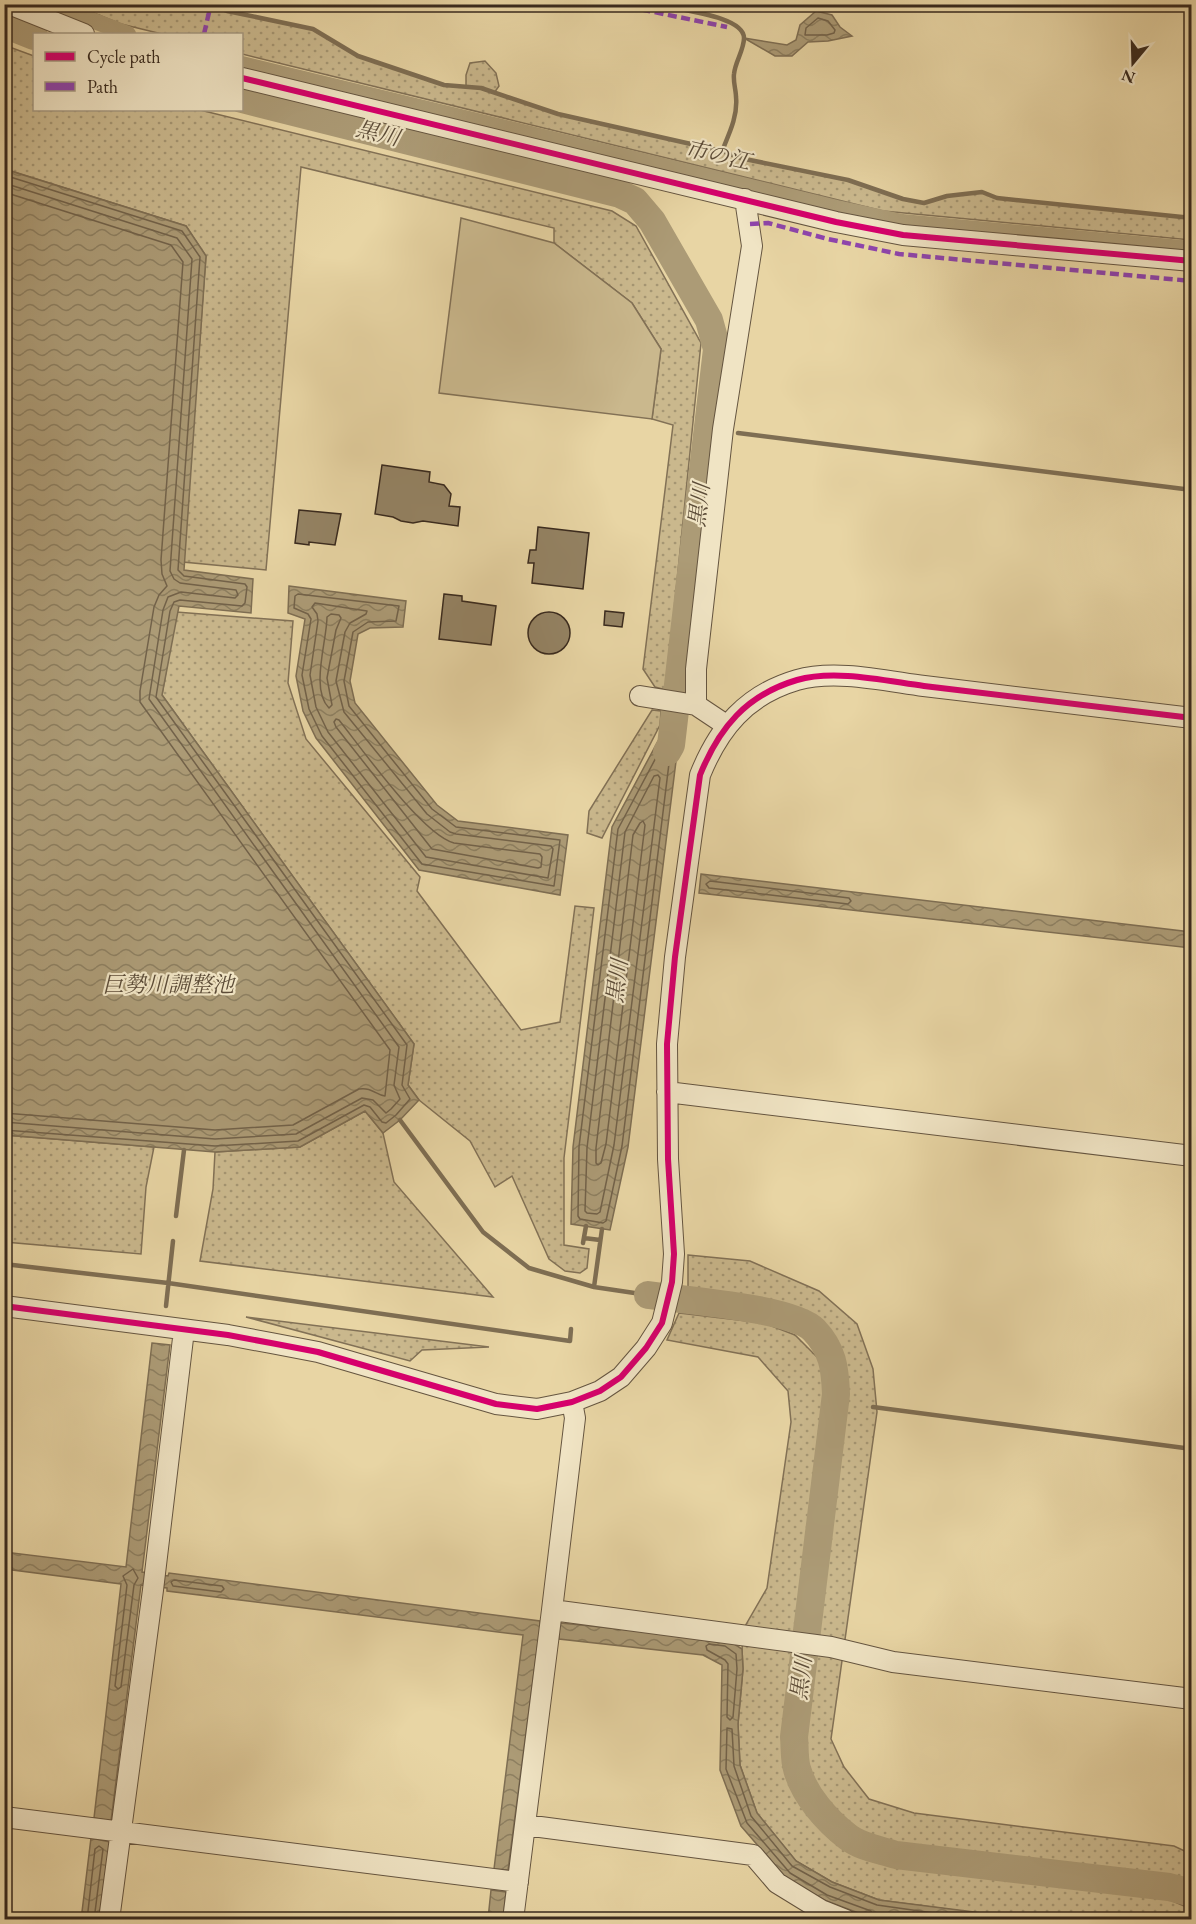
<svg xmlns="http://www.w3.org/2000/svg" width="1196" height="1924" viewBox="0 0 1196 1924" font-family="'EB Garamond','Noto Serif JP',serif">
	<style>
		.grass { fill: url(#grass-dots); stroke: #827156; stroke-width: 1.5 }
		.garden { fill: #cab88d; stroke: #827156; stroke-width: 1.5 }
		.water { fill: url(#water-waves); stroke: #7e6e53; stroke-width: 1.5 }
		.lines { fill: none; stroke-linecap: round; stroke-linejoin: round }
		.shore { stroke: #72624a; stroke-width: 1.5 }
		.stream { stroke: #7e6e53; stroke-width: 4.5 }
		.canal { stroke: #ac9b76; stroke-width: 16 }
		.river { stroke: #ac9b76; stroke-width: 28 }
		.building { fill: #948364; stroke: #392a1e; stroke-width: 1.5 }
		.minor-casing { stroke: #655540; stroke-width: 22 }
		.minor { stroke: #f0e4c4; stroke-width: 20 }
		.quiet { stroke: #8e44ad; stroke-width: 4.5; stroke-dasharray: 9 4.5; stroke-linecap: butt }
		.cycleway-casing { stroke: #f0e4c4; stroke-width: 10 }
		.cycleway { stroke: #d6006c; stroke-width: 6 }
		.labels { text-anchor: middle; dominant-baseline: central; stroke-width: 4.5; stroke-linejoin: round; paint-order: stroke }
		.water-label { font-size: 22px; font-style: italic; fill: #5c4c38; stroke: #f0e4c4 }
	</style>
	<defs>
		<pattern id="grass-dots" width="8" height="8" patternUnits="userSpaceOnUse" patternTransform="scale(1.5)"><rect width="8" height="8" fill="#cab88d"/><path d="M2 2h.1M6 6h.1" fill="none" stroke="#a59673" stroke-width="1.8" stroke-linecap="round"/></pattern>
		<pattern id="water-waves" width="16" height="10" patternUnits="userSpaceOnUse" patternTransform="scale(1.5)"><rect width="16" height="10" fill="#ac9b76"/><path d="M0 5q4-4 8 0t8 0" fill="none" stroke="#8d7f60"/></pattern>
	</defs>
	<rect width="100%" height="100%" fill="#e8d5a4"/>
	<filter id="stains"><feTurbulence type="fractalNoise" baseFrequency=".00333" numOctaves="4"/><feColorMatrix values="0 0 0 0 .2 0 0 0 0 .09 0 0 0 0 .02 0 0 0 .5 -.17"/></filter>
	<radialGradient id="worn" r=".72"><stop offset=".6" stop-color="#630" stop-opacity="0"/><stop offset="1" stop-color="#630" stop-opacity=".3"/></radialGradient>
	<path class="grass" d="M74,5h133l20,6 86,18 45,27 86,29 22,2v-12l4,-12 15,-2 11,12 3,13 -5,7 64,21 164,37 18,7 108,22 55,19 21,4 23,-7 35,-4 15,6 194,20v22l-308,-29 -641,-157v-20h-80l-41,-10z
		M4,45l30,11v54h166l412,101 24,15 65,117 -35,347 -11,-3 -12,-18 30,-244 -21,-6 9,-70 -29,-46 -78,-60v-15l-253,-61 -35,403 -83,-8 23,-306 -20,-30 -181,-57z
		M176,612l117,9 -5,62 18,56 114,138 -3,14 104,139 39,-8 15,-116 19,2 -30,250v87l25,4 -2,19 -7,5 -15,-2 -16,-12 -37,-83 -17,11 -25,-46 -51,-41 -11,-15 6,-41 -252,-349z
		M652,710l9,1 -1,14 -58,113 -15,-5 2,-22z
		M365,1111l18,22 11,49 99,115 -293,-36 13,-72 2,-37 85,-5z
		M4,1135l150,12 -8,40 -5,67 -136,-12z
		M688,1255l62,6 69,30 38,33 16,45 4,43 -46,327 13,28 25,32 45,14 260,33 17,8v36l-16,-7 -284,-37 -40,-17 -36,-40 -14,-49 47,-350 -16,-50 -26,-23 -31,-13 -87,-13z
		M679,1313l85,10 31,12 25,25 8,40 -44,341 9,44 22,38 33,27 39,13 272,32 32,14v10l-162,1 -150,-20 -47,-18 -36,-21 -39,-48 -17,-48 -2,-41 5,-55 -1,-20 2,-21 23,-40 24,-166 -3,-31 -30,-34 -91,-17z
		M246,1317l243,30 -67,3 -12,11z"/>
	<path class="garden" d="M461,218l93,25 78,60 29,46 -9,70 -213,-26z"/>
	<path class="water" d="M816,11l16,4 8,12 12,9 -24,5 -20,1 -16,14h-17l-31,-18 43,7 9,-5 4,-15z
		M4,169l182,57 20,30 -22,314 69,9 -2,34 -72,-7 -17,89 252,349 -6,41 11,15 -19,20 -17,13 -18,-22 -65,36 -85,5 -210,-17z
		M289,586l117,15 -3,26 -33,1 -12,6 -8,47 5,22 82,102 21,16 110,14 -8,60 -141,-25 -103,-132 -13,-27 -7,-35 9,-57 -17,-6z
		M682,713l-54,434 -18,83 -39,-6 2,-77 39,-320 53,-99 2,-13z
		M701,874l490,58v16l-492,-55z
		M152,1343l18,2 -28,227 26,4 1,-3 371,48v2l20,2 1,-2 167,17 14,9 1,20 -5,55 2,41 17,48 39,48 36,21 47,18 150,19h-141l-19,-2 -45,-17 -38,-22 -45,-52 -21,-56 2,-105 -19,-10 -144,-16v-3l-20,-2 -31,236 -14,-1 29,-234 -356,-44v-3l-26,-3 -30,236 -17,-3 27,-234 -116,-15v-17l121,15z
		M91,1838l19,4 -11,77 -18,1z
		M491,1890l15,2 -3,27h-15z"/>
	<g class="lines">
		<path class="shore" d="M818,18l10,3 7,9 -1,3 -7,2h-22l1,-7z
			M4,175l178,56 18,26 -22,313 6,6 61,8 2,3 -2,16 -3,3 -62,-6 -6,2 -4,9 -14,86 251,348 -5,40 8,14 -14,16 -10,8 -4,-1 -12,-15 -6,-2 -66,36 -83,5 -211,-16
			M4,183l173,55 15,21 -22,312 4,8 6,4 56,7 2,5 -3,3 -54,-6 -13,5 -5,13 -14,89 250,348 -5,38 6,14 -9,10 -5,4 -13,-13 -11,-2 -66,36 -81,5 -211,-17
			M4,192l167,53 12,17 -22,298 1,14 5,12 -8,9 -5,12 -14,84v11l250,348 -5,46c-9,-1 -13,-9 -26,-7l-66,36 -78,5 -211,-17
			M298,594l101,12 -3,15 -28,1 -15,10 -9,49 5,25 83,103 24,18 104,13 -6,46 -132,-22 -100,-128 -13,-27 -7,-34 9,-56 -3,-5 -14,-6 1,-12z
			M315,603l52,8 -1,3 -16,9 -5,9 -9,49 8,31 83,102 23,18 6,2 95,12 2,3 -5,29 -122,-21 -98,-125 -12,-25 -6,-32 8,-54 -1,-7 -5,-7z
			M331,614l8,1 2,3 -5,12 -9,48 5,27 -3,3c-19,-19 -2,-67 -2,-91z
			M336,719l3,1c23,29 83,114 115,123l86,11 2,3 -1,10 -3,1 -106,-19 -96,-122 -2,-5z
			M670,736l2,3 -50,407 -16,75 -3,2 -23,-4 -2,-3 1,-69 39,-318 49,-92z
			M658,775l2,3 -46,367 -14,67 -3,2 -10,-1 -2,-2 2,-63 38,-316 29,-56z
			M643,821l2,4 -39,319 -5,19 -3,2 -2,-2v-15l37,-313 7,-12z
			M710,881l139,17 2,3 -3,3 -139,-16 -3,-4z
			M133,1569l5,9 -4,7 -13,102 -3,2 -3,-3 12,-101 -4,-9z
			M174,1580l48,6 2,3 -3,3 -48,-6 -2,-4z
			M709,1644l16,2 11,8 1,15 -4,48 -3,3 -3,-3 1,-53 -3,-4 -18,-10 -1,-4z
			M87,1920l8,-71 4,-3 4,3 -9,71
			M874,1920l-3,-9 -44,-16 -37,-22 -43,-50 -21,-54 1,-41 5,1 2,37 17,50 41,50 38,21 47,18 106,15"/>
		<path class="stream" d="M207,4l20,7 86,18 45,27 86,29 37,3 77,26 164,37 18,7 108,22 55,19 21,4 23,-7 35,-4 15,6 195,20
			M657,4c18,6 87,11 87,34 0,12 -9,24 -10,36 -1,8 2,16 2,23 2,19 -7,37 -14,54
			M738,433l454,57
			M400,1120l83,112 46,36 65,19
			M176,1216l8,-66
			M602,1229l-8,58 54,8
			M584,1238l16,2
			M583,1243l3,-17
			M4,1264l164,19 402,58 1,-12
			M166,1306l7,-65
			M873,1407l319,42"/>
		<path class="canal" d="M50,4l78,30
			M242,64l595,144 65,14 290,27"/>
		<path class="river" d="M4,24l30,12
			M242,99l378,95 15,7 17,20 57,99 8,29 -46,396 -4,7
			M648,1295c34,5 145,13 166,35 19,20 21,38 22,64l-42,343c1,10 0,22 3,32 7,26 30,52 51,68 13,10 32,13 48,18l273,32 23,6"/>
	</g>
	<path class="building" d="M382,465l48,7 -1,10 15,3 7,9 -2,12 11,1 -2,19 -35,-5 -10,2 -12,-2 -8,-4 -18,-3z
		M299,510l42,4 -6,31 -26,-3v3l-14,-2z
		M538,527l51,6 -6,56 -51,-6 2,-20h-6l2,-13h6z
		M444,594l18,2v5l34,5 -5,39 -52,-6z
		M605,611l19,2 -2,14 -18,-2z
		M528 633a21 21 0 1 1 42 0a21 21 0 1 1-42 0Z"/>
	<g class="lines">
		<g class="minor-casing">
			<path id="minor" d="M9,4l75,30
				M242,78l594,144 67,13 289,26
				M640,696l56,9
				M726,725l-30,-20v-36l27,-240 29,-183 -7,-47
				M667,1092l525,64
				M4,1306l224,29 43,8 47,9 178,52 41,5 35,-7 28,-11 21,-14 25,-29 16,-25 10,-41 2,-28 -6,-95 -1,-115 8,-87 25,-182c19,-47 46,-80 97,-95 38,-11 89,1 127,6 89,10 178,21 268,32
				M552,1610l23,-192 -3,-16
				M4,1817l514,65
				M525,1825l228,30 24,28 44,27 25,10
				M109,1920l44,-330 31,-260
				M513,1920l39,-310 279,37 62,15 299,37"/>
		</g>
		<use href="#minor" class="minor"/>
		<path class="quiet" d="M615,4l112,23
			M204,34l7,-30
			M750,224l18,-1 60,16 71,15 293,27"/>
		<g class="cycleway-casing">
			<path id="cycleway" d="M242,78l594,144 67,13 289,26
				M4,1306l224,29 43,8 47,9 178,52 41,5 35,-7 28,-11 21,-14 25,-29 16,-25 10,-41 2,-28 -6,-95 -1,-115 8,-87 25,-182c19,-47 46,-80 97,-95 38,-11 89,1 127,6 89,10 178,21 268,32"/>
		</g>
		<use href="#cycleway" class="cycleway"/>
	</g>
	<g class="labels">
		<g class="water-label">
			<text transform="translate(378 133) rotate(14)">黒川</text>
			<text transform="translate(718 155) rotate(13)">市の江</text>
			<text transform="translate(699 505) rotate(-83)">黒川</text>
			<text transform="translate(617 981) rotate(-83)">黒川</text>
			<text x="168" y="984">巨勢川調整池</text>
			<text transform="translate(801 1678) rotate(-83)">黒川</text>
		</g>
	</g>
	<rect width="1196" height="1924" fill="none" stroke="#e8d5a4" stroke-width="24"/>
	<rect x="6" y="6" width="1184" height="1912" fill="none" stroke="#392a1e" stroke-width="3"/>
	<rect x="12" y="12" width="1172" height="1900" fill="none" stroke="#392a1e" stroke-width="1.5"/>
	<rect x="33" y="33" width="210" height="78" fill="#f0e4c4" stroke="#a79a82" stroke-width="1.5"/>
	<rect x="45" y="52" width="30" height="9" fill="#d6006c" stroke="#a79a82" stroke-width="1.5"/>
	<text x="87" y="63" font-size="18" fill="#392a1e">Cycle path</text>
	<rect x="45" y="82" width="30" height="9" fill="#8e44ad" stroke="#a79a82" stroke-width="1.5"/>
	<text x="87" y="93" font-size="18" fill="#392a1e">Path</text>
	<g transform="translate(1133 63) rotate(199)" stroke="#f0e4c4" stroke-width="4.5" paint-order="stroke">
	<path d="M0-4.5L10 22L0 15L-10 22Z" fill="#392a1e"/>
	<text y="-9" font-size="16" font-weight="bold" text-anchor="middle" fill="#392a1e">N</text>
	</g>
	<rect width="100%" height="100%" filter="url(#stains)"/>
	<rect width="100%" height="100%" fill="url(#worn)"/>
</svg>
